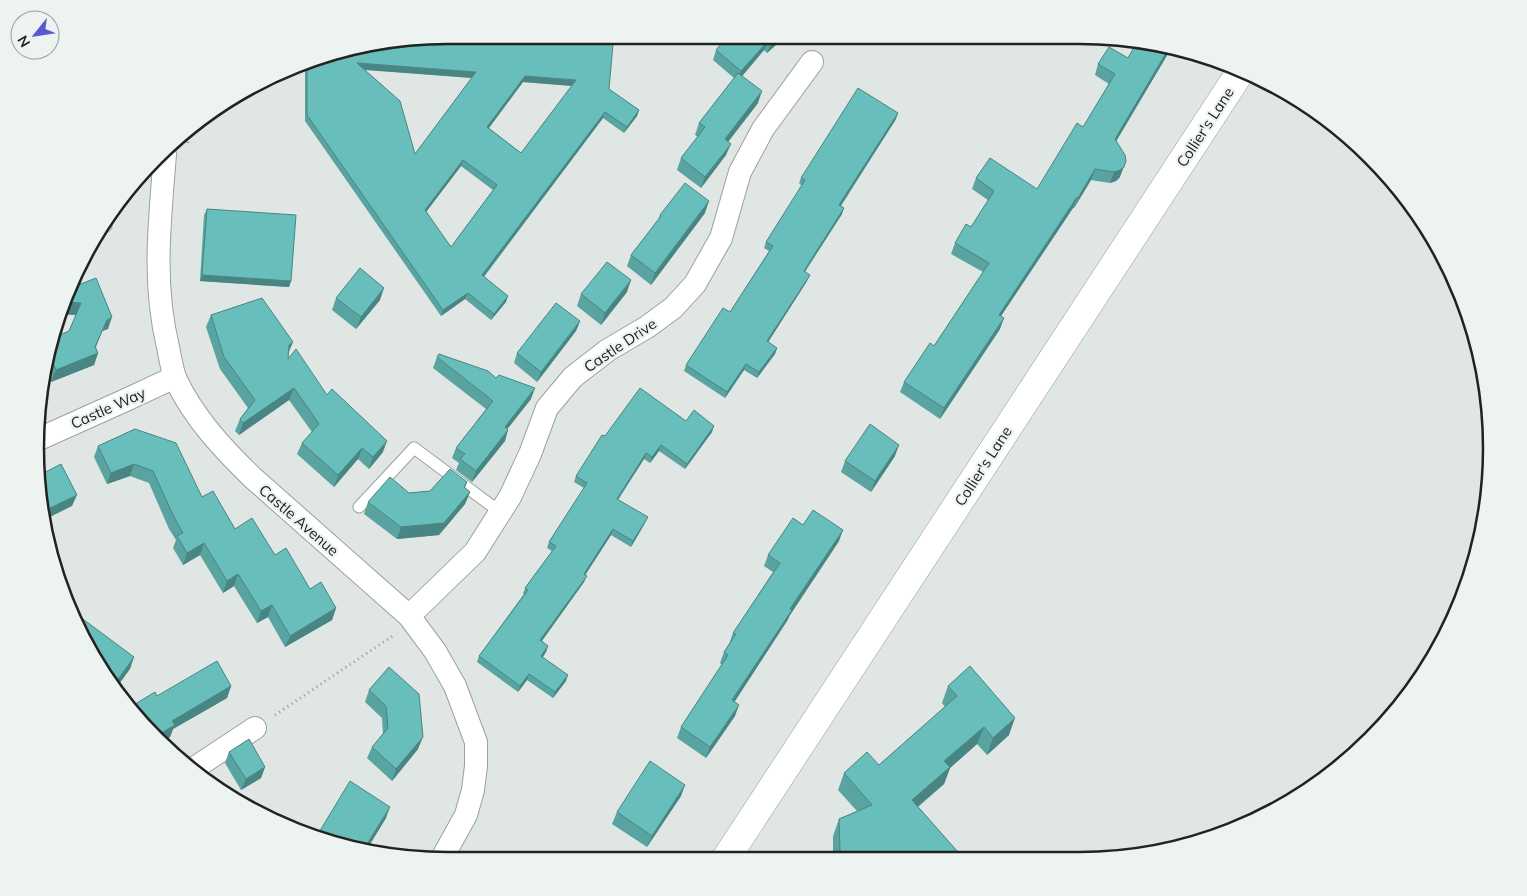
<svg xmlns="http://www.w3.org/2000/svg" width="1527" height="896" viewBox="0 0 1527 896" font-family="Mulish,sans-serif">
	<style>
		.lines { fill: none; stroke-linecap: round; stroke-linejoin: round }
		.service-casing { stroke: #9ba19f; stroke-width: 13 }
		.minor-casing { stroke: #9ba19f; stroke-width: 24 }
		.tertiary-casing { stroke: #9ba19f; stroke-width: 29 }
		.path { stroke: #959a98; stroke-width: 3; stroke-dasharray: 1 4; stroke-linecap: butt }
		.service { stroke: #fff; stroke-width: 11 }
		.minor { stroke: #fff; stroke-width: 22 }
		.tertiary { stroke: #fff; stroke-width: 28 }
		.wall { fill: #59a3a0; fill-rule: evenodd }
		.shaded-wall { fill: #498582 }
		.building { fill: #68beba; stroke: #498582; fill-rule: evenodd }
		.labels { text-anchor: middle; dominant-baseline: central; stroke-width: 4.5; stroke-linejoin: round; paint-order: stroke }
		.street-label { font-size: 15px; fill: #212323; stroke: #edf3f0 }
		.rim { fill: none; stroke: #212323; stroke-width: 2.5 }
	</style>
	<rect width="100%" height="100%" fill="#dfe6e3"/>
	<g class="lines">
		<g class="service-casing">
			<path id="service" d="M106,226v-9
				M359,507l55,-59 86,64"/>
		</g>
		<g class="minor-casing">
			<path id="minor" d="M165,154c-5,67 -13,126 3,193 2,10 4,23 8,33 18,38 47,69 77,98l156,138 26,35 20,35 21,56v24l-3,24 -7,25 -25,45
				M39,439l89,-40 47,-22
				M409,616l66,-64 35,-55 20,-43 17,-46 26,-31 35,-27 39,-23 26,-19 22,-24 26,-46 19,-66 23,-43 49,-67
				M193,769l62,-41"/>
		</g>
		<g class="tertiary-casing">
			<path id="tertiary" d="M725,860l516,-789"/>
		</g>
		<path class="path" d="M188,143l1,-14
			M275,715l119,-80"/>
		<use href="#service" class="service"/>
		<use href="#minor" class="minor"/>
		<use href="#tertiary" class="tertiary"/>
	</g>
	<path class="wall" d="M729,35h58l-20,18 -3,-3 -22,26 16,27 -30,39 -2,13 -25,33 -24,-18 4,-12 17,-21 -3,-2 4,-12 35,-45 -21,-18 3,-10z
		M1137,42l37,7 -3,4 -2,-1 -53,89 4,36 -4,4 -6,2 -19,-3 -17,28h-1l-72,108 -1,13 -60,90 -40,-27 4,-10 30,-36 49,-74 -32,-18 4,-11 16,-16 17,-27 -16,-11 4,-11 61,11 46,-62 26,-43 -14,-9 3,-11 30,-6z
		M316,57l293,32 30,21 -2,6 -13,17 -21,-15 -119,159 22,25 -15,18 -26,-21 -24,17 -136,-195v-54l-2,-3zM365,70l107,8 -57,76zM523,82l49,4 -51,67 -32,-25zM461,166l32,24 -42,57 -25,-35z
		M896,119l-55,87 1,8 -37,58 2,9 -39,61 9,6 -2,6 -18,24 -13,-8 -19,28 -41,-27 2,-6 44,-53 39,-61 -5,-3 2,-6 36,-56 -3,-3 2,-5z
		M207,209l84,72 -2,6 -89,-6 4,-66z
		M705,213l-54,72 -24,-19 4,-11 27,-35 2,-5z
		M73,287l35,42 -6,2 -6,16 2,6 -4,12 -43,17 -2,-5 -4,2 24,-48 7,-16 -15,-1z
		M627,292l-26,33 -24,-19 4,-12z
		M336,298l44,2 -24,29 -24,-19z
		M211,315l77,39v5l39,36 56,57 -14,17 -11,-10 -24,28 -37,-33 5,-11 10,-11 -23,-32 -50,35 -4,-4 5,-12 8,-11 -28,-39 -14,-42z
		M580,321l-4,10 -39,51 -23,-19 3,-10z
		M437,357l59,21 35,21 -24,30 -2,12 -33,41 -16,-12 3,-7 -7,-5 4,-10 30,-39 -53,-41z
		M686,421l26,11 -27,37 -26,-18 -9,12 -6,-4 -26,41 27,23 -14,24 -20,-12 -26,40 -1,7 -42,59 6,5 -2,6 -3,5 23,24 -13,17 -26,-18 -9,12 -41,-30 2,-6 45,-62h-1l2,-6 27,-37 -5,-3 2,-6 35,-54 -10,-6 2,-6 29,-40z
		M135,429l67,68 33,32 40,26 35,34 26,19 -4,12 -47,27 -17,-30 -11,6 -23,-37 -11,7 -23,-38 -17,10 -10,-17 3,-8 -7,-11 -20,-46 -19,-7 -23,8 -13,-27 4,-11z
		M895,456l-24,36 -30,-20 4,-11z
		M467,482l-2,6 5,4 -5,12 -26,31 -42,4 -33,-25 4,-12 41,-9 21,-2z
		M803,525l36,16 -49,74 -3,6 -53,81 1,14 -29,42 -29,-20 4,-11 41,-62 -2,-2 4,-11 5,-8 4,-11 40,-61 -9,-6 4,-11z
		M389,667l29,82 -26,32 -25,-23 5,-11 11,-13 -1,-16 -17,-16 4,-12z
		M231,686l-4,12 -54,31 -3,8 -8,5 -25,-22 -6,-11 1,-3 25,-10z
		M948,686l61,49 -22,20 -10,-11 -27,24 -6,16 -26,23 47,53h-132v-24l6,-17 18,-8 -19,-21 6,-17 35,-8 66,-58 -3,-4z
		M229,752l36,15 -4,11 -20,12 -16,-27z
		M681,796l-34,51 -35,-23 5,-12z
		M386,818l-19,31 -51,-10 2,-5z"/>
	<path class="shaded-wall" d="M780,35h7l-20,18 4,-9z
		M768,41l-4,9 -26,31 3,-10z
		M1169,48l2,1 -2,3 -58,98 4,-11z
		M357,63l119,9 -2,6 -119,-9z
		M525,76l51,4 -2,6 -51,-4 -38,51 2,-6z
		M762,91l-4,12 -37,48 4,-12z
		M639,110l-2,6 -13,17 3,-6z
		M605,112l-2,6 -123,163 2,-6z
		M898,113l-2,6 -59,92 2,-6z
		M731,144l-5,11 -25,33 4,-11z
		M463,160l-2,6 -38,50 2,-6z
		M1126,161l-6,16 -4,4 -6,2 4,-11z
		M1095,169l-4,11 -17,28 4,-10z
		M1077,197l-4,11 -78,117 4,-10z
		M709,201l-4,12 -54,72 4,-12z
		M844,208l-2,6 -41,63 3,-6z
		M202,275l89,6 -2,6 -89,-6z
		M810,275l-3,6 -42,66 2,-6z
		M631,280l-4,12 -26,33 4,-12z
		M384,288l-4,12 -24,29 5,-12z
		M468,293l-3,6 -24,17 2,-6z
		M508,296l-2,6 -15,18 3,-6z
		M67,302l14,1 -4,12 -16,-1z
		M112,317l-4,12 -6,2 -10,24 6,-2 -4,12 -43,17 5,-12 51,-50z
		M1004,318l-4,11 -60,90 4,-11z
		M580,321l-4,10 -39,51 4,-10z
		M293,342l-5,12 1,-9z
		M777,348l-2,6 -18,24 2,-6z
		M746,364l-2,6 -19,28 2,-6z
		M54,365l-5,12 -4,2 1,-11z
		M294,388l-5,12 -50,35 4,-12z
		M535,388l-4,11 -30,38 4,-10z
		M714,426l-2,6 -27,37 2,-5z
		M508,430l-3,11 -33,41 4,-11z
		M387,441l-4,11 -14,17 4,-12z
		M661,445l-2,6 -9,12 2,-6z
		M899,445l-4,11 -24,36 4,-11z
		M362,448l-4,11 -24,28 4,-12z
		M646,453l-2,6 -30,46 3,-6z
		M134,464l-4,12 -23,8 4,-11z
		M470,492l-5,12 -26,31 -42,4 4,-12z
		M77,495l-5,11 -26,13 -2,-8z
		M648,517l-3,6 -14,24 2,-6z
		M613,529l-2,6 -29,45 2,-6z
		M843,530l-4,11 -49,74 -3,6 -59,91 4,-12 58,-91z
		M204,543l-4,12 -17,10 4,-12z
		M238,574l-4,12 -11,7 4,-12z
		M587,576l-3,6 -46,64 2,-6z
		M272,605l-4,12 -11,6 4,-12z
		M336,608l-4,12 -47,27 5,-11z
		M548,646l-2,6 -7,10 2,-6z
		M134,657l-4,12 -13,18 -2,-3 1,-2z
		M529,674l-2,6 -9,12 2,-6z
		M568,675l-2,6 -13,17 2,-6z
		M231,686l-4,12 -54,31 -3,8 -8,5 -6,-6 16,-15z
		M739,705l-4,11 -29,42 4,-11z
		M1015,718l-6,17 -22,20 6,-17z
		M984,727l-7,17 -27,24 -6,16 -39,33 7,-17 32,-39z
		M423,737l-5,12 -26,32 4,-12z
		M265,767l-4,11 -20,12 5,-11z
		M685,785l-4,11 -34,51 5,-11z
		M390,807l-4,11 -19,31h-3z"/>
	<path class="building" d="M448,35h50l115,9 -4,45 30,21 -12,17 -22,-15 -123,163 26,21 -14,18 -26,-21 -25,17 -136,-195v-54l9,-4zM357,63l119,9 -61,82 -15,-53zM525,76l51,4 -55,73 -34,-26zM463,160l34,25 -46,62 -26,-37z
		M729,35h51l-9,9 -3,-3 -27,30 -25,-21z
		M1137,42l32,6 -54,91 10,16 1,6 -2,6 -4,3 -6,2 -19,-3 -17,29 -1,-1 -78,118 5,3 -60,90 -40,-26 26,-39 4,3 55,-83 -34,-20 11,-19 5,3 23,-36 -18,-13 14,-20 47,31 40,-66 6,4 32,-53 -17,-10 11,-17 19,11z
		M738,73l24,18 -37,48 6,5 -26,33 -24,-19 24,-31 -6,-4z
		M858,88l40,25 -59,92 5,3 -40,63 6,4 -43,66 10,7 -18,24 -13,-8 -19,28 -41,-27 37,-57 7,4 43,-66 -7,-4 39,-62 -4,-2z
		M685,183l24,18 -54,72 -24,-18 30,-39 -1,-1z
		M207,209l89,6 -5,66 -89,-6z
		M607,262l24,18 -26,33 -24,-19z
		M360,268l24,20 -23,29 -25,-19z
		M96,278l16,39 -5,3 -12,27 3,6 -42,17 -2,-5 -8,3 3,-27 1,-2 19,-8 12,-28 -14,-1 6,-15z
		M262,298l31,44 -4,3 -1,14 8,-10 31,46 5,-6 55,52 -14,16 -11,-9 -24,27 -36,-32 17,-19 -25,-36 -51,35 -3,-4 15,-19 -31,-43 -13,-42z
		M556,303l24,18 -39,51 -24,-19z
		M439,354l49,17 8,7 3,-3 36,13 -30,39 3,3 -32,41 -16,-12 5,-5 -9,-6 37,-47 -56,-44z
		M640,388l46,33 8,-11 20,16 -27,38 -26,-19 -9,12 -6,-4 -29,46 31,18 -15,24 -20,-12 -29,45 3,2 -47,64 8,6 -7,10 27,19 -13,17 -26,-18 -9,12 -41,-30 49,-66 -3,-2 31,-42 -7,-4 38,-59 -11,-7 26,-41 3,1z
		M870,424l29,21 -24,36 -30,-20z
		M135,429l41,14 26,54 11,-6 22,38 17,-11 23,37 11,-7 24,41 11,-7 15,26 -46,28 -18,-31 -11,6 -23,-37 -11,7 -23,-38 -17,10 -10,-17 6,-3 -9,-16 -21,-46 -19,-7 -23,9 -13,-27z
		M61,464l16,31 -33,16 -8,-34z
		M450,469l17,13 -3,5 6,5 -26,31 -43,4 -33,-25 22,-25 19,16 21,-2z
		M813,510l30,20 -53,79 2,1 -60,90 7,5 -29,42 -29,-20 47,-72 -4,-3 12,-18 -3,-1 47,-70 -12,-8 25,-37 10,7z
		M72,611l62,46 -18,25 -5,-4 -41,-66z
		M217,661l14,25 -59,35 3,4 -19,11 -13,-11 -11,-19 23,-14 2,4z
		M970,666l45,52 -22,20 -9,-11 -40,34 6,6 -38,33 53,60h-110l-15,-9 -1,-32 33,-14 -28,-32 23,-21 12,13 78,-69 -9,-10z
		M389,667l30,27 4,43 -27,32 -24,-22 16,-19 -2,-22 -17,-16z
		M249,739l16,28 -19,12 -17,-27z
		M650,761l35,24 -33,51 -35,-24z
		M350,781l40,26 -26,42 -33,-7 -13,-8z
		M226,787l9,12 -16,-7z"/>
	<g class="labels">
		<g class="street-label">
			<text transform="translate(1205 127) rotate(-57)">Collier's Lane</text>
			<text transform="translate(620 345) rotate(-34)">Castle Drive</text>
			<text transform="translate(108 408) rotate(-24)">Castle Way</text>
			<text transform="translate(983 466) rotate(-57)">Collier's Lane</text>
			<text transform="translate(299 520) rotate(41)">Castle Avenue</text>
		</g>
	</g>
	<path d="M0 0H1527V896H0ZM448 44H1079A404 404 0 0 1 1483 448V448A404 404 0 0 1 1079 852H448A404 404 0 0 1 44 448V448A404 404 0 0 1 448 44Z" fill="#edf3f0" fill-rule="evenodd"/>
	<path class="rim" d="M448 44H1079A404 404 0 0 1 1483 448V448A404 404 0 0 1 1079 852H448A404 404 0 0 1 44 448V448A404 404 0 0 1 448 44Z"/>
	<g transform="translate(35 35) rotate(240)"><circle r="24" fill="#edf3f0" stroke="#9ba09e"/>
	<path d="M0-4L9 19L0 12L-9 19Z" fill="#5a58d0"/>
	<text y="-8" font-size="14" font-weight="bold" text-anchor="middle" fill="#212323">N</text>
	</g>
</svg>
